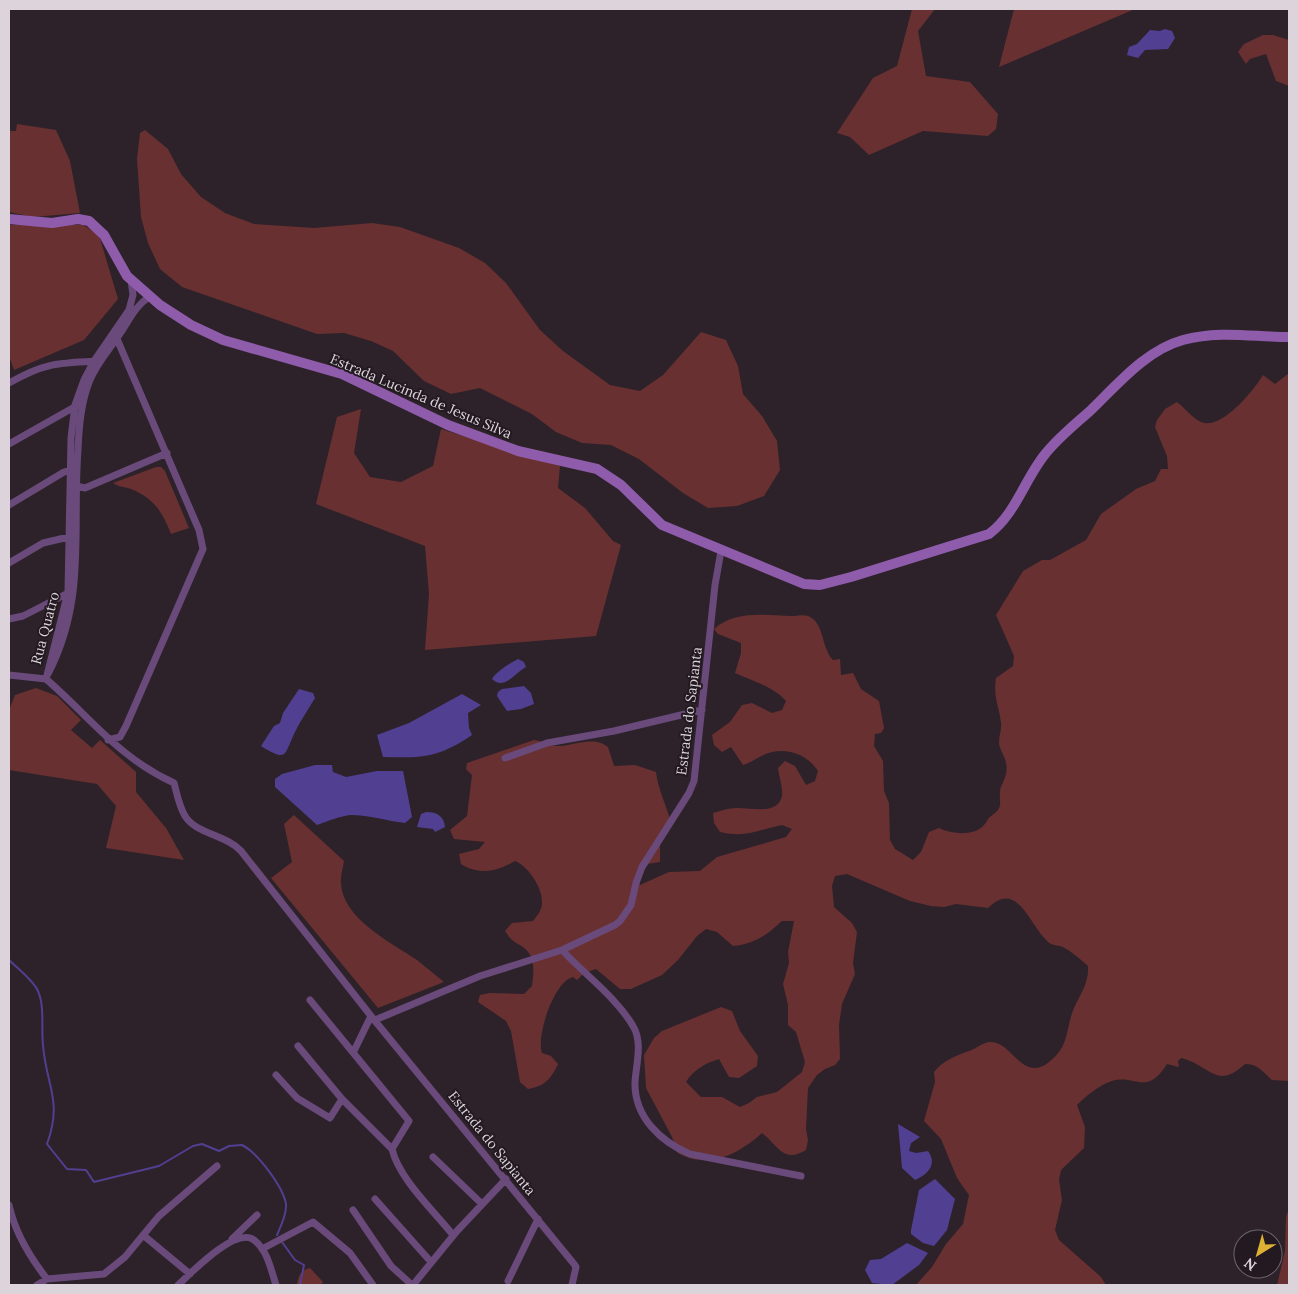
<svg xmlns="http://www.w3.org/2000/svg" width="1298" height="1294" viewBox="0 0 1298 1294" font-family="Lora,serif">
	<style>
		.green { fill: #683031 }
		.water { fill: #513f91 }
		.lines { fill: none; stroke-linecap: round; stroke-linejoin: round }
		.stream { stroke: #513f91; stroke-width: 2 }
		.minor { stroke: #694a7b; stroke-width: 7 }
		.secondary { stroke: #8f5cab; stroke-width: 10 }
		.labels { text-anchor: middle; dominant-baseline: central; stroke-width: 4; stroke-linejoin: round; paint-order: stroke }
		.street-label { font-size: 14px; fill: #dcd4da; stroke: #231921 }
	</style>
	<rect width="100%" height="100%" fill="#2d222a"/>
	<path class="green" d="M912,9h23l-17,22 8,45 44,6 28,32 -2,15 -8,7 -65,-5 -54,24 -19,-18 -13,-4 36,-55 24,-12z
		M1014,9h121l-136,58z
		M1263,35h10l16,5v46l-13,-5 -10,-27 -16,5 -4,5 -8,-12 6,-8z
		M17,124l39,6 14,31 10,52 -47,4 -24,-5v-81h7z
		M145,130l23,19 13,25 20,23 24,16 29,11 60,4 58,-5 28,4 59,21 26,15 21,20 34,47 23,21 47,34 30,6 23,-16 38,-43 25,8 12,26 5,28 19,22 15,25 3,29 -16,26 -27,10 -29,2 -25,-15 -44,-34 -28,-14 -29,-2 -26,-11 -24,-18 -52,-26 -29,6 -27,-13 -31,-30 -22,-10 -27,-8 -27,1 -135,-47 -22,-18 -12,-26 -7,-26 -4,-58 3,-26z
		M9,225h74l16,10 19,64 -34,41 -70,30 -5,-14z
		M1289,373v708l-17,-1c-8,-7 -15,-17 -27,-16 -29,27 -36,0 -64,-6l-3,3 1,6 -12,-3c-21,33 -31,10 -55,17 -13,4 -26,15 -35,24l8,22 -1,21 -23,22 -2,10 3,20 -7,30 4,10 42,37 5,8h-190l16,-18 14,-23 17,-20 6,-29 -12,-17 -16,-39 -17,-18 11,-39 -1,-10c10,-12 21,-16 35,-21 7,-2 14,-9 21,-9 18,-1 27,26 45,26 4,0 11,-3 14,-6 21,-16 16,-32 25,-54 7,-15 15,-25 14,-42 -8,-7 -16,-14 -25,-19 -4,-2 -8,-1 -12,-3 -21,-14 -32,-67 -63,-36l-32,-4 -12,3 -13,-1 -21,-5 -63,-27 -12,2 -3,10 2,21 18,16 5,9 -4,31 2,11 -13,30 -3,21 1,34 -5,6 -10,4 -8,6 -9,13 -2,41 2,11 -2,10c-23,14 -28,-5 -44,-17 -23,21 -54,37 -84,20l-6,-16 -26,-49 -2,-33 10,-17 8,-7 59,-24 11,4 8,20 18,25 -1,10 -18,12 -10,-1 -10,-18c-13,4 -26,11 -33,23l15,15h21l18,10 9,-4 8,-6 20,-5 25,-20 3,-10 -9,-30 -8,-7v-20l-5,-21 6,-21 -1,-11 6,-31h-12c-15,14 -28,23 -49,25l-16,-14 -11,-3 -9,7 -19,24 -16,15 -31,14h-11l-24,-20 -12,4 -7,7 -4,-3c-19,4 -37,59 -31,76l9,3 7,8c-7,15 -13,22 -30,25l-8,-7 -9,-51 -5,-10 -28,-19 2,-7 10,-2 34,1 8,-8c2,-16 4,-32 -12,-41 -7,-4 -10,-6 -15,-14l7,-8 21,-2c4,-5 9,-11 9,-18 1,-15 -14,-37 -27,-42 -18,10 -35,15 -54,3l-2,-10 20,-5 6,-7 -31,-3 -4,-9 17,-14 5,-41 -6,-6 1,-6 67,-23c8,1 15,6 23,6 16,0 37,-11 51,1l6,19 21,-1 21,7c2,18 11,34 15,51l-11,17v22l-20,3 -4,10 4,10 29,-13 31,-1 17,-14 69,-20 6,-8 -10,-4c-24,5 -36,13 -62,7l-6,-9 -1,-10c7,-2 16,-5 23,-5 14,-1 42,8 46,-12 1,-9 -3,-19 -4,-28l7,-7 10,5 11,19 9,-4 3,-10c-10,-15 -27,-23 -46,-19 -10,2 -19,10 -29,13l-12,-18 -9,5 -8,-7 -2,-10 18,-13 12,-17 10,-2 20,10 10,-3 4,-9c-13,-15 -32,-19 -51,-28l6,-20v-10l-23,-9 -4,-5c21,-19 51,-14 77,-13 8,0 16,-3 22,3 11,9 9,29 20,41l7,-1 1,16 12,-2 8,16 18,12 5,27 -3,5 -6,1 -1,12 9,15 1,30 5,12 1,37 5,9 18,11 8,-8 8,-20 10,-4c15,7 39,9 48,-7 2,-5 8,-7 11,-11 4,-6 1,-11 2,-18 0,-8 9,-15 6,-29 -1,-7 -7,-14 -7,-21 0,-7 3,-13 2,-19 -2,-18 -8,-25 -5,-45l17,-12 1,-10 -18,-41 27,-44 19,-11h8l36,-20 15,-26 35,-25 19,-8 6,-12h7l-1,-13 -12,-29 2,-7 8,-11 12,-7c8,6 15,16 24,20 20,9 53,-32 62,-47l12,9z
		M361,409l-7,44 16,24 31,5 32,-16 8,-37 119,37 -2,22 27,20 28,33 8,4 -25,91 -171,14 4,-56 -4,-48 -109,-42 21,-87z
		M156,467h5l4,4 24,57 -18,6c-8,-21 -17,-36 -40,-45 -5,-2 -13,-2 -18,-6z
		M36,688l21,8 24,24 -10,10 21,18 8,-8 36,32v20l30,36 18,32 -78,-12 10,-42 -19,-22 -88,-14v-60l6,-15z
		M294,815l50,46c-1,7 -4,16 -3,23 2,35 51,59 76,76 9,7 18,15 27,22l-66,26 -107,-130 21,-16 -8,-38z
		M1289,1208v77h-12l8,-34 1,-34z
		M310,1268l13,14 -2,3h-24c1,-9 4,-15 13,-17z"/>
	<path class="water" d="M1165,29l7,2 3,7 -7,11 -23,1 -7,8 -11,-3 2,-8 8,-3 13,-14 10,1z
		M518,659l6,3 2,5c-10,5 -22,24 -34,12 4,-7 18,-16 26,-20z
		M524,686l7,7 3,11 -13,5 -14,2 -10,-15 1,-4 4,-3z
		M299,689l14,4 2,5c-7,12 -15,23 -21,36 -10,22 -7,28 -33,12l13,-20 6,-3 3,-10z
		M462,694l19,11 -13,8 1,15 3,7c-34,23 -49,23 -89,22l-6,-22 32,-12z
		M315,765h17l1,7 13,5 31,-6h26l9,46 -7,6c-18,-2 -36,-8 -54,-8 -11,1 -23,6 -34,10l-42,-38v-8l7,-5z
		M426,812c11,0 18,4 19,15l-10,5 -2,-3 -16,-2 4,-13z
		M898,1124l22,13 -9,6 -2,8 7,2 12,-2c10,14 -1,24 -13,29l-13,-12z
		M935,1179l20,20 -8,31 -13,16 -11,-3 -12,-9v-4l8,-40z
		M907,1243l21,10 -9,12 -27,20 -20,-2 -7,-13 5,-10 11,-1z"/>
	<g class="lines">
		<path class="stream" d="M9,960c8,8 24,20 29,31 7,16 3,37 5,54 3,41 20,55 4,99l20,25 19,1 8,12 65,-16 34,-20 9,-2 17,7 10,-5 13,-1c16,8 41,42 44,59 1,10 -5,22 -9,31
			M282,1242l13,18 9,5 -4,20"/>
		<path class="minor" d="M9,383c35,-20 48,-20 88,-22
			M9,444l69,-39
			M76,486l9,2 7,-3 75,-32
			M9,505l55,-33 10,-3
			M9,563l34,-20 30,-7
			M9,619l14,-3 47,-24
			M48,674c39,-75 24,-143 30,-224 1,-24 3,-48 12,-70 7,-17 19,-30 29,-45 10,-14 16,-29 30,-38
			M9,675l37,4
			M46,679c44,38 73,79 128,104 3,11 5,23 11,33 11,18 40,18 56,35l130,165 203,248 2,3 -4,18
			M46,679l22,-87 3,-154 4,-33 9,-25 10,-19 35,-51 4,-15 -2,-15
			M108,740l12,-3 6,-11 77,-177 -4,-19 -82,-191
			M505,758l42,-15 67,-12 88,-21
			M562,950c23,25 54,47 71,76 10,16 3,39 2,56 -1,35 26,60 55,72l111,22
			M310,1000l99,121 -17,28c7,30 42,62 61,86
			M375,1020l105,-44 82,-26 53,-25 5,-4 11,-16 5,-22 6,-16 47,-74 5,-12 21,-196 6,-34
			M298,1046l44,53 50,50
			M354,1051l17,-35
			M276,1075l21,23 33,20 12,-19
			M433,1157l49,47
			M375,1199l56,63
			M9,1205c6,28 20,51 38,74
			M353,1210l38,56 21,19
			M143,1235l47,39
			M232,1239l25,-24
			M262,1249l51,-27 37,31 23,32
			M508,1281l30,-62
			M37,1285l10,-6 57,-5 21,-17 34,-41 58,-50
			M178,1285c13,-12 58,-59 76,-45 14,11 17,30 22,45
			M413,1285l44,-54 49,-52"/>
		<path class="secondary" d="M9,219l43,4 26,-4 11,2 15,14 23,41 33,29 31,20 32,15 119,34 106,51 70,26 79,18 24,16 41,40 142,59 16,1 31,-8 138,-43c27,-20 36,-56 57,-81 12,-15 29,-29 44,-42 27,-26 56,-61 93,-71 38,-10 69,-3 106,-3"/>
	</g>
	<g class="labels">
		<g class="street-label">
			<text transform="translate(421 396) rotate(23)">Estrada Lucinda de Jesus Silva</text>
			<text transform="translate(45 628) rotate(-75)">Rua Quatro</text>
			<text transform="translate(689 711) rotate(-83)">Estrada do Sapianta</text>
			<text transform="translate(492 1143) rotate(51)">Estrada do Sapianta</text>
		</g>
	</g>
	<rect width="1298" height="1294" fill="none" stroke="#dcd4da" stroke-width="20"/>
	<g transform="translate(1258 1254) rotate(217)"><circle r="24" fill="#231921" stroke="#6d646b"/>
	<path d="M0-4L9 19L0 12L-9 19Z" fill="#ddb133"/>
	<text y="-8" font-size="14" font-weight="bold" text-anchor="middle" fill="#dcd4da">N</text>
	</g>
</svg>
